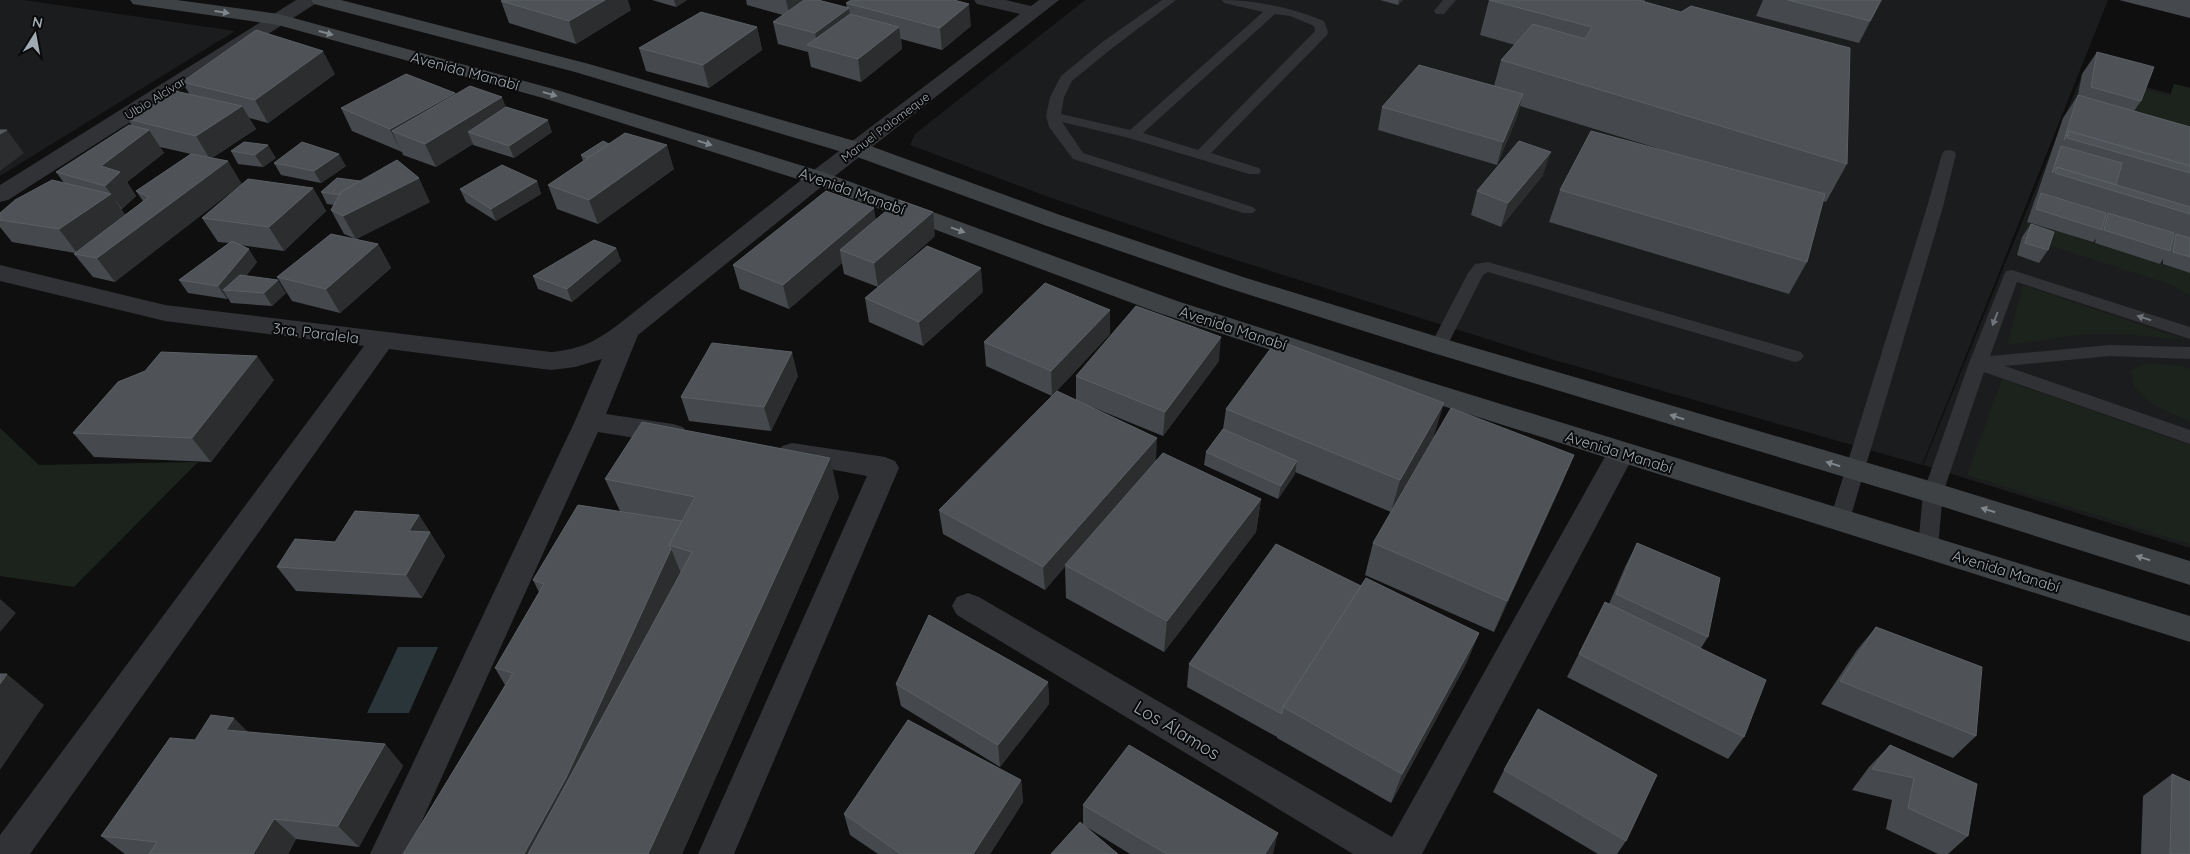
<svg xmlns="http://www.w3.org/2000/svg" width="2190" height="854" viewBox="0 0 2190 854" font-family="Quicksand,sans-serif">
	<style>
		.built { fill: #1b1c1d }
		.green { fill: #1c231c }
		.water { fill: #293539 }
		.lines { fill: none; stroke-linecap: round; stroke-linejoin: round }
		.service { fill: #303235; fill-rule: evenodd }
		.minor { fill: #303235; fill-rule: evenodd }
		.secondary { fill: #3e4245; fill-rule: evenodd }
		.wall { fill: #45484c; fill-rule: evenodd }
		.shaded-wall { fill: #2b2d2f }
		.building { fill: #4f5357; stroke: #5b6065 }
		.oneway { fill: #7e868c }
		.oneway2 { fill: #6e747a }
		.labels { text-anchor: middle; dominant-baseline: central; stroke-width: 4; stroke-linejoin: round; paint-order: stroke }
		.far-street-label { font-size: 12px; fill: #a0aab2; stroke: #0a0a0b }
		.street-label { font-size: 15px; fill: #a0aab2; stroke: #0a0a0b }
		.near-street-label { font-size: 18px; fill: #a0aab2; stroke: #0a0a0b }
	</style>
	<rect width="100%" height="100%" fill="#0f0f10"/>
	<path class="built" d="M0,0h24l211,31 -235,145z
		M1085,0h1023l-186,465 -378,-108 -327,-103 -160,-54 -147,-55 5,-11z
		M2084,70l87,24 3,-10 16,4v460l-267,-83z"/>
	<path class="green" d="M2174,84l16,4v64l-123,-34 2,-10 54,15 10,-37 37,10z
		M2027,222l163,51v23l-18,-11 -149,-48z
		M2023,285l163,55 -63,-6h-39l-77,11z
		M2148,363l34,3 8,3v53l-38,-18 -18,-17 -3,-17z
		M2002,379l188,66v99l-223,-69z
		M0,428l39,37 159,-3 -124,125 -74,-11z"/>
	<path class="water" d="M398,647h40l-29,66h-42z"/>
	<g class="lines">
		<path class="service" d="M1162,0h14l-65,49 -39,32 -8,16 -3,17 69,16 133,-118 -39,-9 -2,-3c35,0 70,8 102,21l4,11 -1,3 -116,118 48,15 2,3 -2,3h-10l-120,-36 -67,-16 21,31 170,54 3,3 -3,3h-10l-170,-54 -24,-32 -3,-11 4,-19 11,-21 40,-33zM1275,14l15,2 24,10 1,5 -117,119 -55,-17z
			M1443,0h13l-12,14h-8l-2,-3z
			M1949,150l5,1 2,3 -13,53 -93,312 -3,5 -7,3 -7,-3 -3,-5 97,-312 15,-53 2,-3z
			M1488,262l313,90 3,4 -3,4 -6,2 -307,-90 -5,3 -38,75 -6,2 -6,-2 -3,-4 38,-73 7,-9z
			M2012,270l178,57v12l-173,-57 -27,74 120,-11 80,2v12l-80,-3 -105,10 185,64v14l-206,-72 -41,121 -5,54 -3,6 -7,2 -7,-2 -3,-6 5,-54 46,-130 35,-88 2,-4z"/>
		<path class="minor" d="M296,0h22l-3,4 -307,196 -8,2v-17z
			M974,0h32l25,6 8,-6h20l-233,183 -188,152 -32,79 67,10 10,3 4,7 -4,7 -10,3 -75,-12 -191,422h-37l205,-433 27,-62 -27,8 -24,3 -162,-21 -359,505h-30v-19l364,-489 -199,-25 -165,-40v-16l165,40 386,47c30,-3 44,-10 68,-28l191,-151 210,-159 -43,-10z
			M792,443l93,14 10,4 4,7 -165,386h-36l169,-378 -85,-16 -4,-7 4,-7z
			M1621,443l10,3 4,7 -213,401h-69l-396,-239 -5,-9 5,-9 11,-4 11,4 413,240 219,-391z"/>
		<path class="secondary" d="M130,0h47l102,14 278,76 269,83 351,128 246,79 767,236v26l-785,-248 -246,-81 -349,-130 -267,-85 -265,-73 -139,-20 -6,-1z
			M311,0h30l248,64 276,80 195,71 183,62 205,63 485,142 257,79v24l-259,-82 -501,-151 -205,-65 -181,-62 -195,-71 -274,-82 -261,-68z"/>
	</g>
	<path class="wall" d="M652,0h35l-11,7z
		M746,0h72l29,8 -1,-5 125,23 -29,24 -41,-11 1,10 -41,33 -50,-15 -3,-15 -30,-8 -5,-22 10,-7 -36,-10z
		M1380,0h23l-5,5z
		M1489,0h156l-1,2 203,162 -21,38 -3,-1 -16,61 -18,32 -240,-72 11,-32 103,-40 -143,-44 -3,11 -20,48 -119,-35 4,-23 112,-21 7,-26 14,-15 -35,-10z
		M1763,0h119l-23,43 -103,-27z
		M2119,0h71v18z
		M501,1l130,9 -55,34 -67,-21z
		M757,27l5,23 -53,38 -63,-17 -7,-23z
		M2097,52l44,49 -7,10 56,16v146l-27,-9v-5l-3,5 -65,-21 1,-4 -3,3 -66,-20 8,-23 1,-2 27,-79 15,-23 4,-21z
		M335,74l-67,49 -19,-5 7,11 -44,29 -97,124 -22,-5 -19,-23 1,-1 -63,-11 -12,-15v-14l64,-30 -8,-11 76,-46 -4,-7 62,-24 -8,-13zM160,147l31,7 -55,37 7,10 -18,14 -4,-6h1l14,-13 -9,-14 37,-29z
		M455,93l1,1 50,13 46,25 -38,26 -41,-13v-1l-37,23 -33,-12 -1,-3 -50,-21 -11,-23z
		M231,151l45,7 -13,9 -25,-3z
		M581,155l93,14 -76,55 -41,-15 -9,-24 35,-24z
		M274,163l72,3 -25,17 -40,-8z
		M1543,175l-42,52 -30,-12 6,-24z
		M537,181l4,13 -45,27 -30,-19 -6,-13z
		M313,188l13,23 -42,40 -44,-6 17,17 -11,14 40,17 -14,13 -41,-3 -3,-5 -1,1 -39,-6 -9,-13 50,-37 -11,-1 -16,-24z
		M321,192l109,10 -74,37 -12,-5 -13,-24 3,-5 -7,-1z
		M876,220l59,16 -57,51 -34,-13 -2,-11 -53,46 -49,-20 -7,-24z
		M2031,224l17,26 -9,13 -22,-8 5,-18z
		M378,244l13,24 -51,45 -48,-12 -15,-24z
		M616,248l5,13 -49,41 -34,-13 -5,-13z
		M983,292l-60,54 -54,-24 -4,-24z
		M1110,334l-58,62 -66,-30 -2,-24z
		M1219,361l-56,75 -71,-29 64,54 105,38 -5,33 -92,120 -98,-54 -1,-32 -20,24 -102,-56 -4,-24 137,-110v-24z
		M798,376l-27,55 -82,-10 -8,-24z
		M274,380l-63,82 -117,-5 -21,-24z
		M1226,409l208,27 -43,76 -96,-40v2l-17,25 -74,-34 2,-13 17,-23z
		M1574,455l-14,33 -66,144 -129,-57 8,-32z
		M605,479l234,18 -157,357h-279l102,-169 -10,-17 44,-76 -6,-12 87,-69z
		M419,515l26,41 -23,42 -126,-7 -19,-24 58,-25z
		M1637,543l71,94 -7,11 43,89 -16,22 -161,-82 38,-75 4,2 16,-37z
		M1876,627l100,109 -23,22 -132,-54 36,-54z
		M1479,633l-13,31 -75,139 -114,-65v-1l-90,-50 2,-23z
		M1048,682l1,22 -49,63 -99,-61 -5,-22z
		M248,732l137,12 18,22 -44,81 -63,-8 -8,15h-163l-24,-18 94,-96z
		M1890,745l78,91 -20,18h-10l-52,-25 6,-29 -40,-10 17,-23z
		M1504,770l122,71 -9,13h-19l-105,-62z
		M2172,774l18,80h-49l2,-58z
		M1021,780l2,22 -33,52h-112l-28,-19 -6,-21z
		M1083,805l190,49h-143l-42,-26 -5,-3z"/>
	<path class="shaded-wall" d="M605,0h23l3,10 -55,34 -7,-23z
		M674,0h13l-11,7z
		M786,0h27l-23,17z
		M1399,0h4l-5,5z
		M1881,0h1l-23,43 11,-22z
		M969,4l2,22 -29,24 -2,-22z
		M849,8l3,22 -34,18 -3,-15z
		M757,27l5,23 -53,38 -6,-23z
		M899,27l3,22 -41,33 -3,-23z
		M323,51l12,23 -67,49 -13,-23z
		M455,93l10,22 -73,16 9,21 -11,-23z
		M1523,94l-6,23 -20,48 6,-23z
		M502,97l9,23 -43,12 5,12 -37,23 -11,-23z
		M242,106l14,23 -46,30 -14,-23z
		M548,120l4,12 -38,26 -5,-12z
		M7,130l17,23 -24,18v-37z
		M149,130l15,23 -37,29 9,14 -14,13 -17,-23 -4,-20z
		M268,145l8,13 -13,9 -8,-12z
		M667,145l7,24 -76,55 -9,-24z
		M1551,152l-8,23 -42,52 7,-24z
		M339,154l7,12 -25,17 -7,-12z
		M228,161l14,23 -127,98 -18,-24z
		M419,178l11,24 -74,37 -13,-23z
		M537,181l4,13 -45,27 -5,-12z
		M313,188l13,23 -42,40 -15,-24z
		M111,194l16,24 -50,35 -18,-24z
		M874,208l4,24 -38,18 2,13 -53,46 -6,-24z
		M933,212l2,24 -57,51 -4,-24z
		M378,244l13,24 -51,45 -14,-24z
		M616,248l5,13 -49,41 -5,-13z
		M249,249l8,13 -23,29 -11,-1 5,8 -1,1 -9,-13z
		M981,268l2,24 -60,54 -4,-24z
		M278,280l8,13 -14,13 -8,-13z
		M1110,310v24l-58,62 -1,-25z
		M1221,337l-2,24 -56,75 2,-24z
		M792,352l6,24 -27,55 -7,-24z
		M257,356l17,24 -63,82 -19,-24z
		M1444,403l-10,33 -43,76 9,-32z
		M1157,438l-1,24 -111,128 -2,-23z
		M1574,455l-14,33 -66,144 13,-31z
		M830,458l9,39 -157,357h-34z
		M1297,461l-2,13 -17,25 3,-13z
		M1261,499l-5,33 -92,120 3,-31z
		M419,515l26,41 -23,42 -16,-23 3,-44z
		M671,549l10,24 -131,281h-26z
		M0,599l16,14 -16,19z
		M1479,633l-13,31 -75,139 11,-29z
		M7,674l37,31 -44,65v-86z
		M1048,682l1,22 -49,63 -2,-22z
		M234,718l22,22 -30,-10z
		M385,744l18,22 -44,81 -21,-21z
		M1021,780l2,22 -33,52h-17z
		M274,819l22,20 -8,15h-35z
		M1278,833l-5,21h-8z"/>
	<path class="building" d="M503,0h102l-36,21 -68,-20z
		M804,0h14l31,8 -34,25 -42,-11z
		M851,0h103l15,4 -29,24 -94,-25z
		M1489,0h149l43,12 10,-6 159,42 -3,116 -346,-104 32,-36 52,15 7,-12z
		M1788,0h93l-11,21z
		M701,12l56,15 -54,38 -64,-17z
		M850,14l49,13 -41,32 -51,-14z
		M256,30l67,21 -68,49 -73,-18z
		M2097,52l57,15 -13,34 -50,-14z
		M1419,65l104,29 -20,48 -121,-35z
		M406,74l49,19 -65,36 -49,-21z
		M470,86l32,11 -77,47 -33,-13z
		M175,91l67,15 -46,30 -68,-17z
		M2078,95l112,32v39l-121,-35 -5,9z
		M506,107l42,13 -39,26 -41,-14z
		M129,125l20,5 -48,36 19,6 -15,14 -49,-14z
		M0,130h7l-7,4z
		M1591,131l234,63 -18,68 -247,-72z
		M2069,131l121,35v7l-123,-35z
		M625,133l42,12 -78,55 -41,-15z
		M603,141l6,3 -21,14 -7,-3z
		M1519,141l32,11 -43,51 -31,-12z
		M244,142l24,3 -13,10 -24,-4z
		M302,142l37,12 -25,17 -40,-8z
		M2061,146l61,17 -6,22 -59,-18 -5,6z
		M191,154l37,7 -131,97 -23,-4 75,-57 -13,-6z
		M397,160l22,18 -76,38 -12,-6 10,-18z
		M502,165l35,16 -46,28 -31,-20z
		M2057,167l133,40v7l-135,-41z
		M337,178l23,3 -19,11 -1,3 -19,-3z
		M248,179l65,9 -44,39 -67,-9z
		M52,180l59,14 -52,35 -59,-9v-7l15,-13z
		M826,191l48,17 -91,77 -50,-20z
		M2041,193l65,20 -4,17 -66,-21z
		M899,200l34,12 -59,51 -34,-13z
		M2108,213l66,20 -4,18 -66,-21z
		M2031,224l23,8 -6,18 -23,-7z
		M331,234l47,10 -52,45 -49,-12z
		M2176,234l14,4v19l-17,-5z
		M594,240l22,8 -49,41 -34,-13z
		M232,241l17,8 -31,37 -39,-6z
		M927,246l54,22 -62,54 -54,-24z
		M240,275l38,5 -14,13 -41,-3z
		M1045,283l65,27 -59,61 -67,-29z
		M1136,306l85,31 -56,75 -89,-36z
		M1277,340l167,63 -44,77 -174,-71z
		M712,343l80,9 -28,55 -83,-10z
		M161,352l96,4 -65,82 -119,-5 45,-51 27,-11z
		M1057,391l100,47 -114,129 -104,-57z
		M1451,408l123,47 -67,146 -134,-58z
		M642,422l188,36 -182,396h-120l164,-302 -23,-7 26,-48 -90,-18z
		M1223,429l74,32 -16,25 -75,-34z
		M1163,453l98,46 -94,122 -102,-56z
		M578,505l104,16 -13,24 2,4 -105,229 -42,76h-121l110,-181 -18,-5 49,-84 -11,-4z
		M355,511l64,4 -10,16 21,1 -24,43 -129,-8 18,-28 40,3z
		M1637,543l83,35 -12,59 -92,-43z
		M1276,544l85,42 -78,121 -1,7 -93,-50z
		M1366,578l113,55 -77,141 -119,-67z
		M1605,602l161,78 -22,57 -165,-83z
		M929,615l119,67 -50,63 -102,-61z
		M1876,627l106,40 -6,69 -136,-55z
		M0,674h7l-7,10z
		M1538,709l119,66 -31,66 -122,-71z
		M211,715l23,3 -8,12 159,14 -47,82 -64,-7 -21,35h-104l8,-12 -56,-6 69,-98 25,2z
		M908,720l113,60 -48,74h-72l-57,-40z
		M1129,745l149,88 -13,21h-98l-84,-49z
		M1890,745l87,39 -9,52 -60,-28 6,-30 -42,-9z
		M2172,774l18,8v72h-20z
		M1080,822l38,32h-67z"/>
	<defs><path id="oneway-solid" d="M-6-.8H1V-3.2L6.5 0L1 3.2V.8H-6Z" transform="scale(1.25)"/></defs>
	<g class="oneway">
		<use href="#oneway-solid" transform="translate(222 12) rotate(8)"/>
		<use href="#oneway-solid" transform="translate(326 33) rotate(15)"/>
		<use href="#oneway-solid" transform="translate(550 94) rotate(16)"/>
		<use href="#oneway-solid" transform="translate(705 143) rotate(17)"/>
		<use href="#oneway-solid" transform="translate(958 230) rotate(20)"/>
		<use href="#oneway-solid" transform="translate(1677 417) rotate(-163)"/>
		<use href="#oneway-solid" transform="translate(1833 464) rotate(-163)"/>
		<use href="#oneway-solid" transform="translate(1988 510) rotate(-163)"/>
		<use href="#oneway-solid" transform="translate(2143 558) rotate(-163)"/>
	</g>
	<g class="oneway2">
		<use href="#oneway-solid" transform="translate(2144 318) rotate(-162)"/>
		<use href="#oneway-solid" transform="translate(1995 319) rotate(111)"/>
	</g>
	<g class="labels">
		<g class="far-street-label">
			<text transform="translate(155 98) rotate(-32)">Ulbio Alcívar</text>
			<text transform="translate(885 127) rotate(-37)">Manuel Palomeque</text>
		</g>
		<g class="street-label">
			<text transform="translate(465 71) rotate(15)">Avenida Manabí</text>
			<text transform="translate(852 191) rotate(20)">Avenida Manabí</text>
			<text transform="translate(1233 328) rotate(18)">Avenida Manabí</text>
			<text transform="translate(316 333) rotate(7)">3ra. Paralela</text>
			<text transform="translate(1619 452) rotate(17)">Avenida Manabí</text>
			<text transform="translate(2006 571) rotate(17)">Avenida Manabí</text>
		</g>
		<g class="near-street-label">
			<text transform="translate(1177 730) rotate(31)">Los Álamos</text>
		</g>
	</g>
	<g transform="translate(35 35) rotate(11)" stroke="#0a0a0b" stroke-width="4" paint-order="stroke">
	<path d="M0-4L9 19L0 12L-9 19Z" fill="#a0aab2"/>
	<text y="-8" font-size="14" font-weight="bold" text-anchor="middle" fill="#a0aab2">N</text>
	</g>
</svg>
